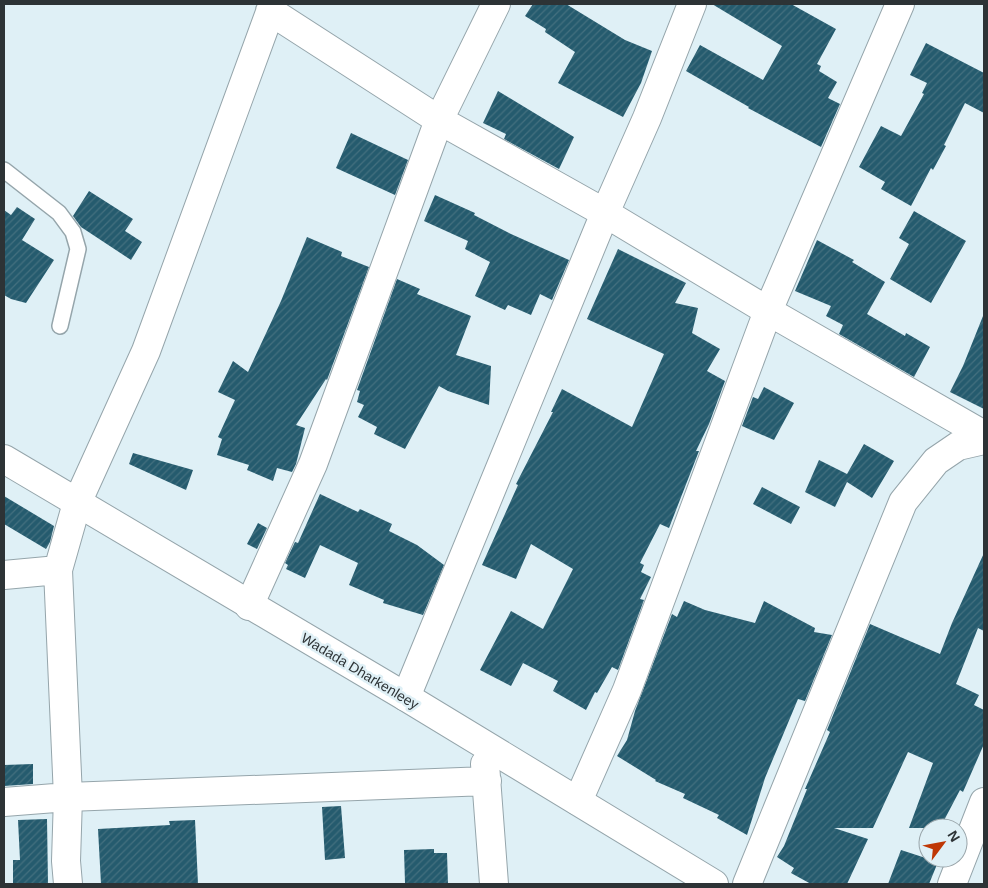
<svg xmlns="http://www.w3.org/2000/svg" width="988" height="888" viewBox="0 0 988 888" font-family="Arial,sans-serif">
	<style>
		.building { fill: url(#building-hatch) }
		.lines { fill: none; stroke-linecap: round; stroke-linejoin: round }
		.lane-casing { stroke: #95a5ab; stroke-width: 18 }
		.street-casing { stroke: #95a5ab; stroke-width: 30 }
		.secondary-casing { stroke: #95a5ab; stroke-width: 30 }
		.lane { stroke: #fff; stroke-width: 15 }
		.street { stroke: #fff; stroke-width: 28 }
		.secondary { stroke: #fff; stroke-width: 28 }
		.labels { text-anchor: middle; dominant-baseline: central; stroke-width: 5; stroke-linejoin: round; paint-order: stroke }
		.street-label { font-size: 14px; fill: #2d3336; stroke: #dff0f6 }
	</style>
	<defs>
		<pattern id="building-hatch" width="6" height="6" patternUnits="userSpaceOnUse" patternTransform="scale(1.25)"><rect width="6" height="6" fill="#255b6e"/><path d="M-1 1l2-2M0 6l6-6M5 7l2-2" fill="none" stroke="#44707f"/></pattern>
	</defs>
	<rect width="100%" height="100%" fill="#dff0f6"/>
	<path class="building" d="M533,4h33l59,36 27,11 -11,32 -18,34 -65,-34 17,-31 -30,-20 1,-3 -21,-13z
		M712,4h79l45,25 -19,35 4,2 -2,5 18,11 -9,16 12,6 -19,43 -73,-39 1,-1 -63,-36 14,-26 63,35 19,-34z
		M926,43l58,30v40l-19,-10 -21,42 2,1 -13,24 -2,-2 -20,38 -30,-17 4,-7 -26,-15 22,-41 20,10 23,-42 -2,-1 5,-10 -17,-8z
		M498,91l76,46 -15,32 -55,-30 2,-5 -23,-11z
		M351,133l57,27 -13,35 -59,-27z
		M89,191l44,28 -8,12 17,11 -11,18 -50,-33 -8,-11z
		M435,195l40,18 -1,2 37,19 58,26 -17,40 -12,-6 -9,21 -23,-10 -3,5 -30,-14 15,-34 -25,-13 3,-8 -44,-20z
		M17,207l18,12 -13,21 32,20 -28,43 -15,-4 -7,-4v-85l7,5z
		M914,211l52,30 -35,62 -41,-24 19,-35 -10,-6z
		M307,237l35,15 -1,4 28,11 -42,113 -1,-1 -30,46 9,3 -9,36 -4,8 -15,-4 -4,13 -26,-11 2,-5 -32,-10 5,-16 -4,-2 17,-37 -17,-8 15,-31 15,11 33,-71z
		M817,240l37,20 -2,2 33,20 -18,32 38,22 1,-3 24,14 -16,30 -75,-43 4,-9 -17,-9 5,-10 -36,-15z
		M618,249l68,34 -11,20 23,5 -6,25 28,16 -13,22 18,10 -16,43 -13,27h3l-30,77 -9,-4 -20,39 4,2 -3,7 10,5 -11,22 4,1 -26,70 -6,-3 -15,26 -2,-1 -9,18 -33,-19 5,-10 -35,-18 -12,23 -31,-16 31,-59 32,18 30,-60 -42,-25 -15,35 -34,-14 36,-80 -2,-1 37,-72h-2l11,-23 70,38 32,-73 -77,-35z
		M397,279l23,10 -3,5 54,22 -15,39 35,11 -2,39 -41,-14 -9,-5 -34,63 -31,-15 3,-7 -19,-10 6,-12 -7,-3 3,-11 -3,-1z
		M983,316h1v93l-34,-17 13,-26z
		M764,387l30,16 -20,37 -32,-14 11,-29 5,2z
		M864,444l30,17 -22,37 -25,-16 -12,25 -30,-15 14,-32 28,14z
		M133,453l60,17 -7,20 -57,-26z
		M762,487l38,20 -9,17 -38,-20z
		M320,494l38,18 2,-3 32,15 -3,7 28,14 27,20 -21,50 -40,-12 1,-3 -35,-15 9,-22 -38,-18 -15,33 -19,-9 2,-4 -3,-2 10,-21 3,1z
		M4,496l50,30 -4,16 -4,7 -42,-25z
		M258,523l9,5 -10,21 -10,-5z
		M984,553v78l-6,-3 -22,56 23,11 -5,10 10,5v34l-21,48 -3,-2 -20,38h-31l24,-65 -25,-11 -35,76h-39l34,11 -21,45h-36l-20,-11 3,-5 -17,-11 7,-11 23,-57h-2l25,-57 -3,-2 43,-106 70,30 12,-31z
		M684,601l21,9 50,13 9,-22 51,27 -1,4 18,3 -27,66 -7,-2 -33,79 -18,57 -30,-17 2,-3 -36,-17 2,-4 -30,-13 1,-1 -39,-24 10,-16 8,-29 37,-97 5,3z
		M33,764v20l-29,2v-21z
		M341,806l4,52 -20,2 -3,-53z
		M47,819l1,65h-35v-24h7l-2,-40z
		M195,820l3,64h-97l-3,-55 72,-4 -1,-4z
		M434,849v4h13l1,31h-41v-1h-2l-1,-33z
		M901,850l37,12 -9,22h-41z"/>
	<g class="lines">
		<g class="lane-casing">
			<path id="lane" d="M4,170l55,43 14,19 5,17 -18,77"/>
		</g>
		<g class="street-casing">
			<path id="street" d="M270,11l169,109 166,93 163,98 216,124
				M4,575l54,-5
				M249,606l64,-142 126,-344 57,-116
				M406,697l199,-484 42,-95 45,-114
				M485,764l9,120
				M578,801l49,-111 141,-379 132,-307
				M4,802l64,-5 419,-16
				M68,884l-2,-23 2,-64 -10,-227 19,-67 69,-152 127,-347
				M747,884l156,-382 33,-41 22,-15 26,-6
				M952,884l32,-82"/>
		</g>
		<g class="secondary-casing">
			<path id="secondary" d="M4,459l402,238 308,187"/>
		</g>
		<use href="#lane" class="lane"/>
		<use href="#street" class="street"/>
		<use href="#secondary" class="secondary"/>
	</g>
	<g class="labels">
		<g class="street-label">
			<text transform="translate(360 671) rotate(31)">Wadada Dharkenleey</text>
		</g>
	</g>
	<rect width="988" height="888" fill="none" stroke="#2d3336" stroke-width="10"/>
	<g transform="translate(943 843) rotate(58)"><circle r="24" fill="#dff0f6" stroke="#98a4a9"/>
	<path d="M0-4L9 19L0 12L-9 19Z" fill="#bf3705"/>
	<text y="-8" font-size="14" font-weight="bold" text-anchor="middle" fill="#2d3336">N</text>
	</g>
</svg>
